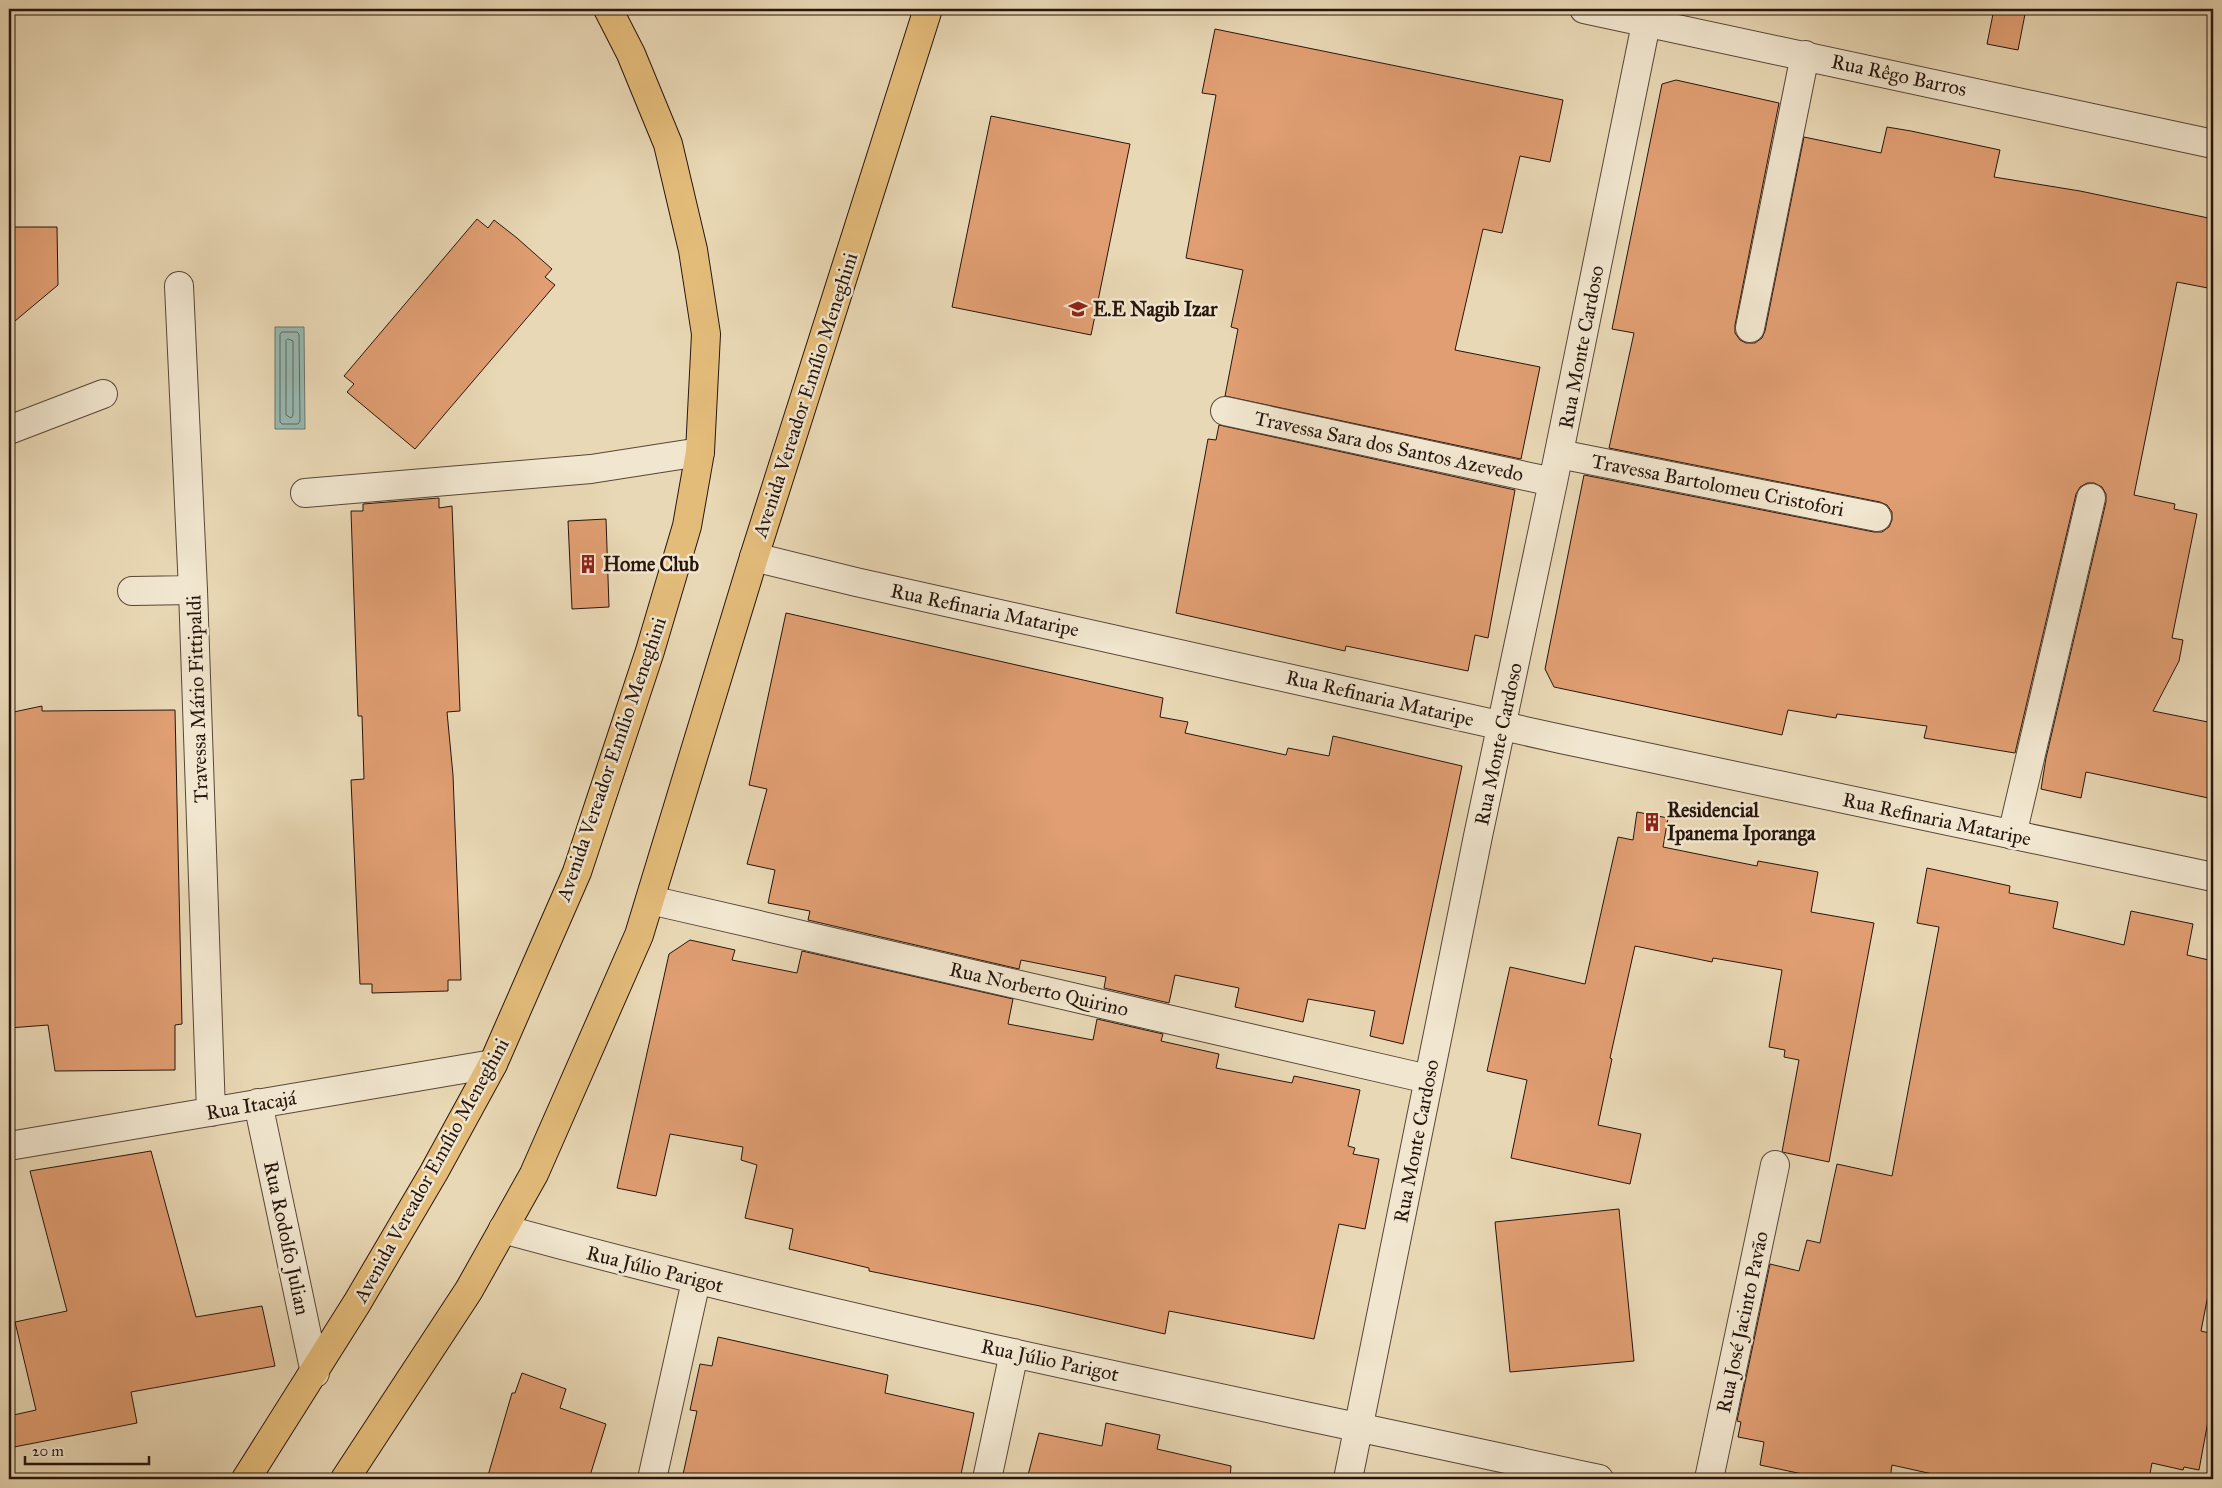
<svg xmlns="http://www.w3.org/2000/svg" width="2222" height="1488" viewBox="0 0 2222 1488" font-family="'IM FELL Great Primer',serif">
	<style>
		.water { fill: #97b9b1; stroke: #6a776f }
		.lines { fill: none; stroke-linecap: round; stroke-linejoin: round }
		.shore { stroke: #5f675f; stroke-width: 1 }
		.building { fill: #e09e72; stroke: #27150d }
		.minor-casing { stroke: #584637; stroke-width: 30 }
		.major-casing { stroke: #27150d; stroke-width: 30 }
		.minor { stroke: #f1e6cf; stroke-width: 28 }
		.major { stroke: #e4bc7a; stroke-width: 28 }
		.labels { text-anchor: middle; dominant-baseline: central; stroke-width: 5; stroke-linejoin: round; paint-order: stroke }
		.street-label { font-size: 20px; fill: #27150d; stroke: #f1e6cf }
		.poi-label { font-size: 20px; font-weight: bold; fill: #27150d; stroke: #f1e6cf; text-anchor: start }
	</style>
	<rect width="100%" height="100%" fill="#e9d8b5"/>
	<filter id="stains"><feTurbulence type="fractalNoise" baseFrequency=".004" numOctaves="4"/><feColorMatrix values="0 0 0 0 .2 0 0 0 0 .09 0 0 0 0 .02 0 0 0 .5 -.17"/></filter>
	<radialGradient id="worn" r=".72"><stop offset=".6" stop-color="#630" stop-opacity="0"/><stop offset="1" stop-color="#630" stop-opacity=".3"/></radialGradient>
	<path class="water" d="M275,327h29l1,102h-30z"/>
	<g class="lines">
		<path class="shore" d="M282,332h15l2,2 1,87 -2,3h-16l-2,-2v-87z
			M288,339l5,2v74l-2,3 -5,-3v-74z"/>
	</g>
	<path class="building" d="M1994,9h32l-8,41 -31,-6z
		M1215,29l348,71 -13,62 -30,-6 -18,77 -19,-4 -28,121 85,17 -19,92 -296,-63 13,-67 -7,-2 12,-57 -57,-12 30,-163 -14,-2z
		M1676,80l103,23 -44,222v8l5,7 6,3h9l7,-5 3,-7 39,-194 77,16 6,-26 24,4 89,19 -6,27 86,14 133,28v70l-36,-7 -43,213 41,9 -1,5 23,5 -25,124 11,2 -4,21 -26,50 60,12v76l-127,-27 -5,26 -40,-9 5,-31 60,-256v-8l-4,-7 -8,-4h-7l-7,4 -4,7 -61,259 -91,-15 3,-12 -90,-12 -1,4 -48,-8 -6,25 -228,-48 -9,-18 39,-194 290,57h8l7,-5 3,-7v-8l-5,-7 -7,-3 -271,-54 25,-115 -22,-4 50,-245z
		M991,116l139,28 -39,191 -139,-28z
		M477,219l11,9 6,-8 23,18 35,31 -7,8 10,8 -140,164 -68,-57 7,-8 -10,-8z
		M9,227h48l1,58 -49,41z
		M1219,425l296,65 -27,148 -13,-3 -7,36 -122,-25 -1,5 -169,-38 32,-174 8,1z
		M439,498v10l13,-2 8,205 -13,1 6,63 8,205h-13v11l-76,2v-9h-12l-9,-204 13,-1 -2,-63h-4l-7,-205h12v-7z
		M606,519l3,88 -37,2 -4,-88z
		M786,613l377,85 -3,19 28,5 -3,11 101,22 2,-7 41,8 4,-20 129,30 -59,278 -33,-8 5,-25 -67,-12 -5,23 -68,-15 4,-19 -64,-13 -6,28 -65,-15 2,-11 -85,-17 -2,9 -211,-49 2,-9 -42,-8 7,-33 -28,-6 20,-75 -18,-4z
		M42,706v5l133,-1 7,314 -7,1v45l-120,1 -7,-46 -39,3v-315z
		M1637,812l31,6 -5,29 94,19 1,-5 60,11 -7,40 63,11 -45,239 -47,-10 17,-92 -15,-3 1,-7 -16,-3 13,-77 -69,-12 -1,4 -77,-16 -25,112 2,1 -14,66 43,9 -11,50 -119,-26 16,-78 -40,-9 23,-104 75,17 33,-147 15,3z
		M1927,868l83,18 -1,7 49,9 -5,26 71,17 7,-34 62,13 -6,31 26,6v308l-12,62 12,3v60l-14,76 -15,-3 -1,3 -31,-7 -3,16h-194l-63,-14 -2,14h-64l-66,-14 4,-23 -26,-5 3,-15 -4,-1 33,-157 29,7 8,-31 13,3 17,-79 55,12 47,-249 -22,-4z
		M690,940l45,10 -3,10 65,13 5,-22 211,48 -5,25 85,16 4,-21 66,15 -2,7 58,13 -3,14 76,15 2,-7 66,14 -12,56 7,2 -2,6 26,5 -14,70 -26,-5 -25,115 -145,-28 -4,23 -125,-28 -171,-35v-3l-80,-19 4,-20 -48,-11 12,-53 -16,-5 2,-13 -73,-13 -14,62 -39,-8 52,-234z
		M151,1151l45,166 66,-11 13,60 -144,26 6,31 -128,25v-32l27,-6 -21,-88 52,-11 -37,-140z
		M1619,1209l15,152 -124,11 -15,-150z
		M718,1337l170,38 -3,18 89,20 -14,66h-278l15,-68 -7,-1 10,-46 12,2z
		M522,1373l44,16 -6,19 46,16 -17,55h-102l25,-86h3z
		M1106,1423l54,12 -3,14 74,17 -1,13h-203l12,-46 63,13z"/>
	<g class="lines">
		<g class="minor-casing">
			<path id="minor" d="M1584,9l629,135
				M179,286l14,304 18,522
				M1750,328l55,-273
				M1225,411l328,71
				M9,430l94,-36
				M1559,454l318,63
				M305,493l286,-24 109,-17
				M754,557l102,25 705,157 652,138
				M132,591l61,-1
				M2012,835l79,-337
				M650,900l778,179
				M258,1103l57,270
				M9,1146l484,-82
				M503,1229c361,99 730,170 1096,250
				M652,1479l44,-198
				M987,1479l27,-126
				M1348,1479l130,-643 75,-354 96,-473
				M1709,1479l66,-314"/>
		</g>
		<g class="major-casing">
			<path id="major" d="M246,1479l111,-176 77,-131 59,-108 84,-192 73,-221 37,-125 13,-74 6,-118 -13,-84 -25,-106 -37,-90 -23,-45
				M345,1479l124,-189 65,-116 105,-239 115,-378 174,-548"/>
		</g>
		<use href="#minor" class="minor"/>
		<use href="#major" class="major"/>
	</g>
	<defs>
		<g id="school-bare" transform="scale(1.5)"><path d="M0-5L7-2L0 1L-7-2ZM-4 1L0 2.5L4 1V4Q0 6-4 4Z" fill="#8f2418" stroke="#f1e6cf" stroke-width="2.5" paint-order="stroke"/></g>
		<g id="building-bare" transform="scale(1.5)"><path d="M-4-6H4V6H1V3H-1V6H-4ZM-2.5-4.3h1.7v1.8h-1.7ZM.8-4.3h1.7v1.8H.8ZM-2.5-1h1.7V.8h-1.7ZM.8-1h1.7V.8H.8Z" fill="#8f2418" stroke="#f1e6cf" stroke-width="2.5" paint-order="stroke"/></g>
	</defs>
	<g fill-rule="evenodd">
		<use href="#school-bare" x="1078" y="309"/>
		<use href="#building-bare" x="588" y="564"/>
		<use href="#building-bare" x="1652" y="822"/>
	</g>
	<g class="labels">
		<g class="street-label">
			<text transform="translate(1899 75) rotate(12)">Rua Rêgo Barros</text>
			<text transform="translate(1581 347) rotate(-79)">Rua Monte Cardoso</text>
			<text transform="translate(805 395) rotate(-72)">Avenida Vereador Emílio Meneghini</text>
			<text transform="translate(1389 446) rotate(12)">Travessa Sara dos Santos Azevedo</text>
			<text transform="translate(1718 485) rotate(11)">Travessa Bartolomeu Cristofori</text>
			<text transform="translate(985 610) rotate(12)">Rua Refinaria Mataripe</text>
			<text transform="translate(1380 698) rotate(13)">Rua Refinaria Mataripe</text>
			<text transform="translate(197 699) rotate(-92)">Travessa Mário Fittipaldi</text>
			<text transform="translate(1498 744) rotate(-78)">Rua Monte Cardoso</text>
			<text transform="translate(611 759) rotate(-71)">Avenida Vereador Emílio Meneghini</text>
			<text transform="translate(1937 819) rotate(12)">Rua Refinaria Mataripe</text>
			<text transform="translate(1039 989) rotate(13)">Rua Norberto Quirino</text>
			<text transform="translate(251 1105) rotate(-10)">Rua Itacajá</text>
			<text transform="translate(1416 1141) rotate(-79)">Rua Monte Cardoso</text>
			<text transform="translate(431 1170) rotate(-61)">Avenida Vereador Emílio Meneghini</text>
			<text transform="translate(287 1238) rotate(78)">Rua Rodolfo Julian</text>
			<text transform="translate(655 1269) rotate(14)">Rua Júlio Parigot</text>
			<text transform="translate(1742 1322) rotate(-78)">Rua José Jacinto Pavão</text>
			<text transform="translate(1050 1360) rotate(12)">Rua Júlio Parigot</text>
		</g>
		<g class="poi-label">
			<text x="1093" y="309">E.E Nagib Izar</text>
			<text x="603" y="564">Home Club</text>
			<text x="1667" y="810">Residencial<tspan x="1667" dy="23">Ipanema Iporanga</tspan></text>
		</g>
	</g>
	<rect width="2222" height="1488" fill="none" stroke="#e9d8b5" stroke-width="30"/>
	<rect x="10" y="10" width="2202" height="1468" fill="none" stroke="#27150d" stroke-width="2.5"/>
	<rect x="15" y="15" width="2192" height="1458" fill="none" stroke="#27150d"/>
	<path d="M25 1456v8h124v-8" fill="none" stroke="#27150d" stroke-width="2.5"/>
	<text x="32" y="1456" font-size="15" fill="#27150d" stroke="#f1e6cf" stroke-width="4" paint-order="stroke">20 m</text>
	<rect width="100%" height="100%" filter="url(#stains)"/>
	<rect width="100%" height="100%" fill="url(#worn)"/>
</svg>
